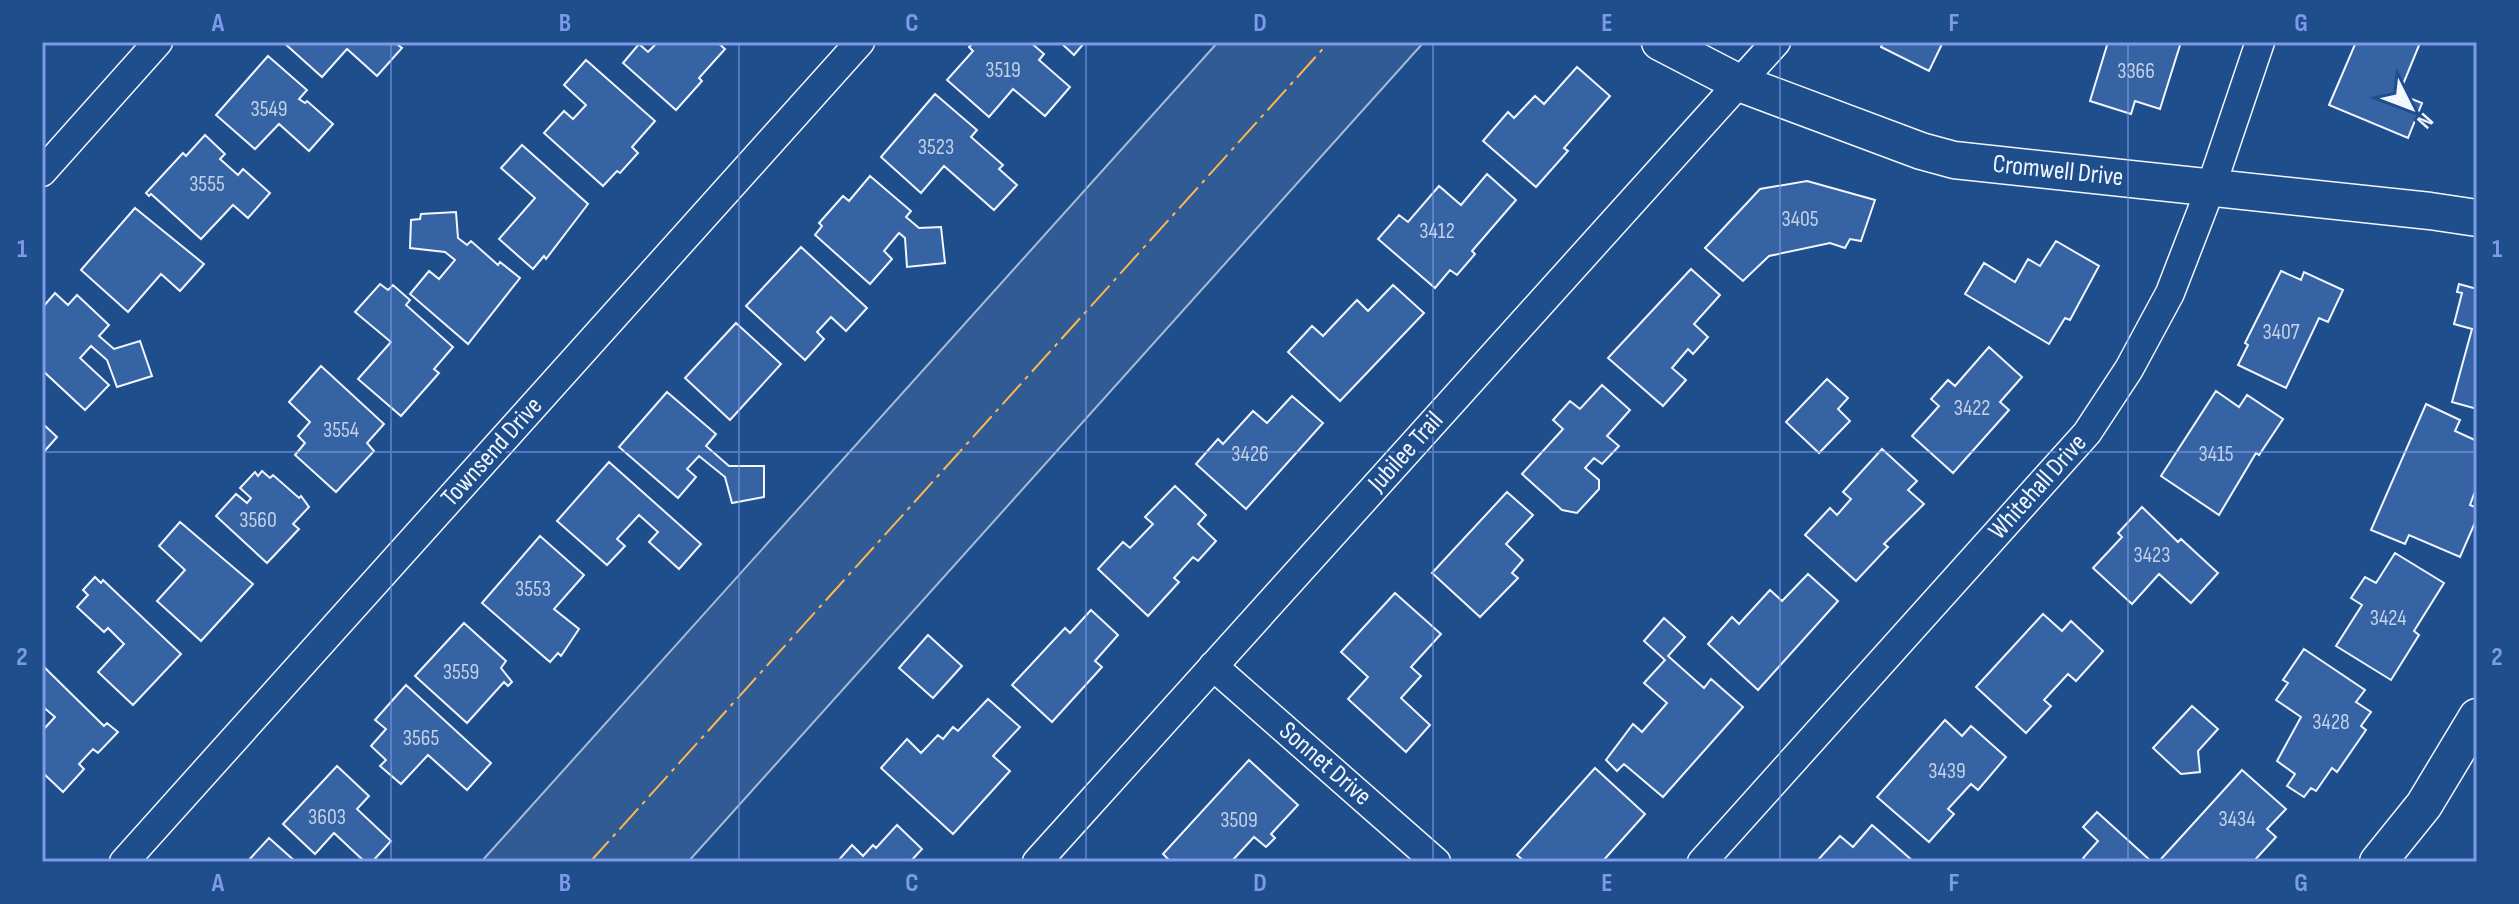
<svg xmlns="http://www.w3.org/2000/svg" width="2519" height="904" viewBox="0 0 2519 904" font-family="'Sofia Sans Condensed',sans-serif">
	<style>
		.built { fill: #305b95; stroke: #a8bbd7; stroke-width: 2 }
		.building { fill: #3563a3; stroke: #f2f6ff; stroke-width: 2 }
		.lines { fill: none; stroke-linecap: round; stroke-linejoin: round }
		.minor-casing { stroke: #f2f6ff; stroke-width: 31 }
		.tertiary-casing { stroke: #f2f6ff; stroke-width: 39 }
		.minor { stroke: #1f4e8c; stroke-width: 28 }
		.tertiary { stroke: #1f4e8c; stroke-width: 36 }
		.power { stroke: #ffb74d; stroke-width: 2; stroke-dasharray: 28 6 4 6; stroke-linecap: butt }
		.grid { fill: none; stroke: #7d9aea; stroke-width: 2; stroke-opacity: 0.55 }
		.labels { text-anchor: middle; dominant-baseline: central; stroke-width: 6; stroke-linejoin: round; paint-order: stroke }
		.number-label { font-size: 22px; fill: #c3d1e8 }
		.street-label { font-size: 26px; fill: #f2f6ff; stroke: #1f4e8c }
		.neatline { fill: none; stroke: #7d9aea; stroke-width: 3 }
		.grid-label { font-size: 26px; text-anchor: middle; font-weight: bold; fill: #7d9aea }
	</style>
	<rect width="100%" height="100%" fill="#1f4e8c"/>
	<path class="built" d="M1218,42h206l-736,820h-207z"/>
	<path class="building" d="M283,42h111l8,6 -25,28 -30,-27 -25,28z
		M658,42h59l8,7 -26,29 3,3 -26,29 -53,-47 16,-19 9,8z
		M974,42h56l14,12 -5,6 31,27 -25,29 -32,-27 -24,28 -42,-37 26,-29 -4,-4z
		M1060,42h25l-11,13z
		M1883,42h60l-14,29 -48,-24z
		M2108,42h73l-21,67 -25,-8 -4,13 -41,-13z
		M2356,42l64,1 -21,51 23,9 -14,35 -79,-33z
		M268,56l39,34 -8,9 6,4 2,-2 26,23 -24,27 -30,-27 -24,25 -39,-34z
		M586,60l69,61 -23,26 6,6 -18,20 -3,-2 -14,15 -59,-53 20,-22 9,8 13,-14 -22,-20z
		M1577,67l33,29 -46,52 4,3 -32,36 -53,-46 25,-29 6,6 21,-22 9,8z
		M935,94l42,36 -6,7 32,28 -4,4 18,16 -23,25 -50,-44 -23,27 -40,-36z
		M205,135l20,19 -5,5 18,16 5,-6 27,24 -22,25 -15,-13 -32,34 -50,-45 -2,2 -3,-3 37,-40 3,3z
		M522,145l66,59 -42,55 -2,-3 -11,13 -34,-30 36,-41 -34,-30z
		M1487,174l29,26 -44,51 3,3 -18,21 -7,-5 -15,18 -57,-49 21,-24 9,7 31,-36 22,19z
		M870,176l41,35 -5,6 13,11 22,-1 4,36 -38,4 -2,-29 -6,-5 -15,18 8,8 -22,25 -55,-49 7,-9 -3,-3 24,-27 6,5z
		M1807,181l68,19 -14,41 -11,-2 -5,9 -15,-5 -61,13 -26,25 -38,-33 55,-59z
		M135,208l69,56 -24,27 -19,-17 -33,38 -47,-42z
		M456,212l2,26 9,7 4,-4 27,24 2,-3 20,16 -52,66 -58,-50 19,-23 10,8 16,-19 -10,-8 -35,-4 1,-28 9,-1 1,-5z
		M2056,241l43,25 -29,54 -5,-2 -16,26 -84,-50 19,-31 31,19 13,-23 12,7z
		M801,247l66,61 -21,23 -15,-14 -14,15 7,7 -19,21 -59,-54z
		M1691,269l29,26 -26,29 14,13 -15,17 -5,-5 -16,19 14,12 -23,26 -55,-48z
		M2281,271l20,9 3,-8 39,18 -15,32 -9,-4 -33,70 -48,-23 10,-20 -3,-2z
		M380,284l8,6 5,-5 17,15 -4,5 47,42 -19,22 5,4 -38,43 -43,-37 33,-37 -36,-30z
		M2459,284l18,5v120l-25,-7 20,-73 -18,-5 8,-31 -5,-1z
		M1393,285l31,28 -84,88 -52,-49 24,-26 11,10 34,-36 11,11z
		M55,293l13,12 9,-10 32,30 -10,11 15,13 26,-8 12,35 -35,11 -10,-27 -16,-14 -11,12 29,27 -24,25 -43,-40v-62z
		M736,323l45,41 -51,56 -45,-42z
		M1989,347l33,30 -22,25 9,8 -56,63 -41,-37 27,-30 -8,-7 17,-19 7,6z
		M321,366l63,58 -17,19 7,8 -38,41 -41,-37 10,-12 -7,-7 12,-14 -21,-20z
		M1827,379l21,19 -10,11 12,12 -31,32 -33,-31z
		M1602,385l28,25 -23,26 12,10 -17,18 -8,-6 -9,10 14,12v9l-22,24 -15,-3 -40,-36 41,-45 -10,-9 17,-19 10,8z
		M2216,391l23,16 8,-12 36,24 -24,36 -3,-2 -37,62 -58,-39z
		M667,392l49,42 -10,12 23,20h35v31l-32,6 -7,-26 -26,-21 -12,13 9,8 -18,21 -59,-51z
		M1292,396l31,27 -77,86 -50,-45 22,-25 5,5 30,-33 14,12z
		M2426,404l34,16 -5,11 22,10v45l-7,19 7,3v10l-17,39 -51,-22 -4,9 -34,-14z
		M42,423l15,14 -15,17z
		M1882,449l35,32 -9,9 16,14 -40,40 4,3 -32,34 -51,-46 25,-27 7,7 14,-16 -8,-7z
		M609,462l92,82 -22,25 -30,-27 9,-10 -19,-17 -22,24 8,7 -18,19 -50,-44z
		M262,471l8,7 3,-3 26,23 2,-2 8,11 -16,17 6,5 -32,34 -51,-47 20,-22 11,9 4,-5 -11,-10 15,-16 3,4z
		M1175,486l31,29 -8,9 18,17 -18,20 -5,-4 -19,21 5,4 -31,34 -50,-47 25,-27 7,6 23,-24 -8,-7z
		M1507,492l26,23 -27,29 17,16 -11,13 6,5 -38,39 -48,-44z
		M2142,507l36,35 3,-3 37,34 -27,30 -32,-29 -27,30 -39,-36 29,-31 -4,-4z
		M180,522l73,62 -52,57 -44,-40 28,-31 -26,-24z
		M540,536l44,39 -30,34 25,20 -18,27 -3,-3 -8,9 -68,-59z
		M2395,553l49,30 -30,48 5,4 -28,45 -55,-34 26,-41 -11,-7 14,-21 11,6z
		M1808,574l30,27 -80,89 -50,-46 24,-27 7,7 31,-34 12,11z
		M95,577l6,6 2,-3 78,74 -48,51 -35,-33 26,-28 -16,-16 -4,4 -27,-25 11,-12 -5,-5z
		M1395,593l46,41 -30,33 10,9 -20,22 29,27 -24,27 -58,-53 20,-22 -27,-25z
		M1091,610l27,25 -23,26 7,6 -50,55 -40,-37 53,-57 5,5z
		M2043,614l19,17 9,-10 32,30 -27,30 -8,-7 -24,26 7,6 -25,27 -50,-46z
		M1664,618l21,19 -17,19 36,32 7,-9 32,28 -80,90 -39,-33 -7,7 -11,-11 27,-36 9,8 25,-29 -23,-20 21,-23 -21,-19z
		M464,623l42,38 -5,7 11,14 -4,4 -4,-4 -37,41 -52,-47z
		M928,635l34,31 -29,32 -34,-30z
		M2304,649l61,41 -9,12 15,10 -10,14 5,4 -29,42 -5,-4 -16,23 -5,-3 -7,9 -17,-11 8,-12 -18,-13 24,-44 -25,-17 12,-17 -5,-3z
		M42,665l62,61 3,-3 11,9 -20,21 -5,-4 -14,15 5,5 -21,23 -21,-20v-41l13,-14 -13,-11z
		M406,685l85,78 -24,27 -39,-35 -27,29 -21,-18 6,-6 -15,-14 15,-17 -11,-9z
		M988,699l32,28 -27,29 17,15 -57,63 -72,-66 26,-29 14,14 17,-18 5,4 10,-12 5,4z
		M2192,706l26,23 -20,22 2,21 -19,2 -28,-26z
		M1945,720l17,16 9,-10 35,31 -28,33 -7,-6 -23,25 6,5 -25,28 -52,-45z
		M1249,760l49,45 -27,29 4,4 -9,9 -12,-10 -23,25h-60l-8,-8z
		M337,766l32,30 -12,13 34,32 -19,21h-7l-31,-29 -19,21 -32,-30z
		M1595,768l50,46 -43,48h-77l-8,-7z
		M2242,770l44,39 -19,20 9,8 -23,25h-89l-3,-3z
		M2097,812l55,50h-64l-5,-4 15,-17 -15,-14z
		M897,825l25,24 -12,13h-73l15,-17 11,11 10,-11 3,3z
		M1872,825l42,37h-98l24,-26 13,11z
		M269,838l27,24h-49z"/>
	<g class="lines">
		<g class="minor-casing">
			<path id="minor" d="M42,172l116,-130
				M1213,666l223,196
				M124,862l736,-820
				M1037,862l739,-820
				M1702,862l385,-429 42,-64 41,-76 41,-106 49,-145"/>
		</g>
		<g class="tertiary-casing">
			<path id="tertiary" d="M1660,42l79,41 182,68 33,9 476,51 47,7
				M2378,862l46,-57 53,-88"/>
		</g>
		<use href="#minor" class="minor"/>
		<use href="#tertiary" class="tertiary"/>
		<path class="power" d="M590,862l739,-820"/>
	</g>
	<path class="grid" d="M391,42v820M739,42v820M1086,42v820M1433,42v820M1780,42v820M2128,42v820M42,452h2435"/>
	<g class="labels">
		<g class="number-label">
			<text x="1003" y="70">3519</text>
			<text x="2136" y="71">3366</text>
			<text x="269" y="109">3549</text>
			<text x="936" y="147">3523</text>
			<text x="207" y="184">3555</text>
			<text x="1800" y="219">3405</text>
			<text x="1437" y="231">3412</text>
			<text x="2281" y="332">3407</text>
			<text x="1972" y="408">3422</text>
			<text x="341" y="430">3554</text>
			<text x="1250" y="454">3426</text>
			<text x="2216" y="454">3415</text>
			<text x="258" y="520">3560</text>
			<text x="2152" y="555">3423</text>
			<text x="533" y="589">3553</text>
			<text x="2388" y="618">3424</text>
			<text x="461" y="672">3559</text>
			<text x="2331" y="722">3428</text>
			<text x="421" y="738">3565</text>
			<text x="1947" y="771">3439</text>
			<text x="327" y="817">3603</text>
			<text x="2237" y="819">3434</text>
			<text x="1239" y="820">3509</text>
		</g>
		<g class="street-label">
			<text transform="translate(2058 171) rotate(6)">Cromwell Drive</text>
			<text transform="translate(492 452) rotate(-48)">Townsend Drive</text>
			<text transform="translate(1406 452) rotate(-48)">Jubilee Trail</text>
			<text transform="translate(2038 487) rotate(-48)">Whitehall Drive</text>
			<text transform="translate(1325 764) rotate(41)">Sonnet Drive</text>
		</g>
	</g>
	<rect width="2519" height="904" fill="none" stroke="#1f4e8c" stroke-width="88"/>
	<g transform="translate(2411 108) rotate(132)" stroke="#1f4e8c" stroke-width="6" paint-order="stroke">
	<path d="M0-6L14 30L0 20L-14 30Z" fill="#f2f6ff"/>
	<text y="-12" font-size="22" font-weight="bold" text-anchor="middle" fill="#f2f6ff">N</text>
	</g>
	<rect x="44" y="44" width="2431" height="816" class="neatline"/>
	<g class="grid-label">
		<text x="218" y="31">A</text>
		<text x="565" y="31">B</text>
		<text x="912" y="31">C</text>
		<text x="1260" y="31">D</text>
		<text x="1607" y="31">E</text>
		<text x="1954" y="31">F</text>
		<text x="2301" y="31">G</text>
		<text x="22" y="257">1</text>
		<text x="2497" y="257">1</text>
		<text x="22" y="665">2</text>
		<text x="2497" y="665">2</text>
		<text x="218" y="891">A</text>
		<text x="565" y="891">B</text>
		<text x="912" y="891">C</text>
		<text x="1260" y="891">D</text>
		<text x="1607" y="891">E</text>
		<text x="1954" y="891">F</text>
		<text x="2301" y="891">G</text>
	</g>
</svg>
